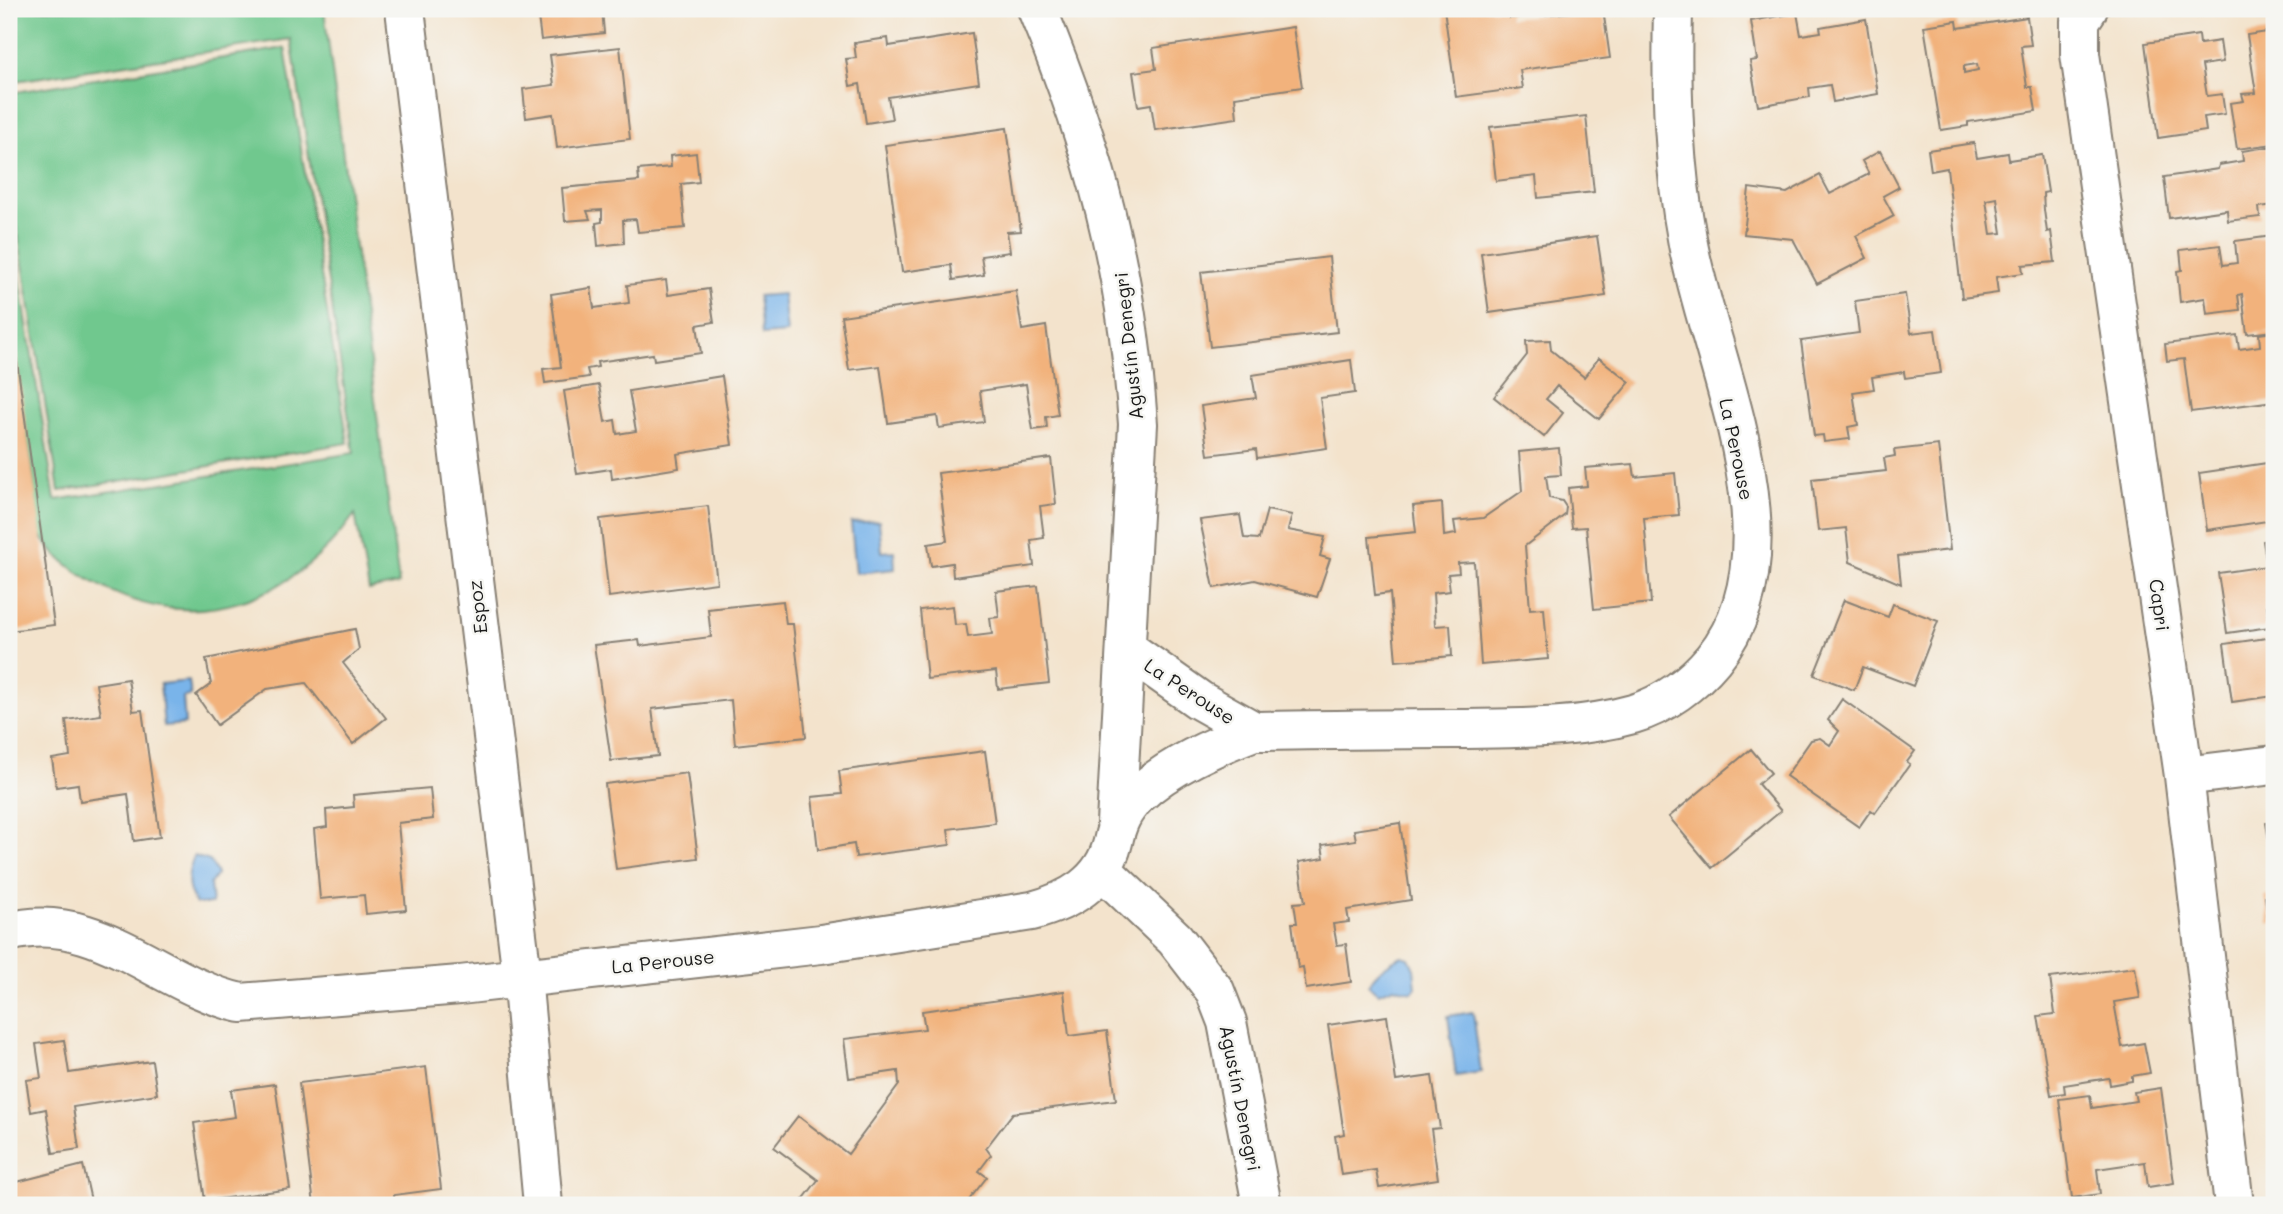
<svg xmlns="http://www.w3.org/2000/svg" width="2283" height="1214" viewBox="0 0 2283 1214" font-family="Mali,sans-serif">
	<style>
		.green { fill: #70c88e; stroke: #467255; stroke-width: 2 }
		.water { fill: #79b4ea; stroke: #4a6883; stroke-width: 2 }
		.building { fill: #f2b27c; fill-rule: evenodd }
		.lines { fill: none; stroke-linecap: round; stroke-linejoin: round }
		.minor-casing { stroke: #888074; stroke-width: 42 }
		.minor { stroke: #fff; stroke-width: 38 }
		.labels { text-anchor: middle; dominant-baseline: central; stroke-width: 5; stroke-linejoin: round; paint-order: stroke }
		.street-label { font-size: 19px; fill: #1c1c1c; stroke: #f6f6f2 }
	</style>
	<rect width="100%" height="100%" fill="#f6f6f2"/>
	<filter id="ink" filterUnits="userSpaceOnUse"><feTurbulence type="fractalNoise" baseFrequency=".0143" numOctaves="2"/><feDisplacementMap in="SourceGraphic" scale="14" xChannelSelector="R" yChannelSelector="G"/><feConvolveMatrix kernelMatrix="1 2 1 2 8 2 1 2 1" color-interpolation-filters="sRGB"/></filter>
	<filter id="wash" filterUnits="userSpaceOnUse"><feTurbulence type="fractalNoise" baseFrequency=".00686" numOctaves="4" result="noise"/><feDisplacementMap in="SourceGraphic" scale="28" xChannelSelector="R" yChannelSelector="G"/><feGaussianBlur stdDeviation="1.57" result="paint"/><feColorMatrix in="noise" values="0 0 0 0 0 0 0 0 0 0 0 0 0 0 0 0 0 1.4 0 .05"/><feComposite in="paint" operator="in"/></filter>
	<g filter="url(#wash)">
		<rect width="100%" height="100%" fill="#f3e3cc"/>
		<path class="green" d="M9,9h315l75,575 -30,6 -14,-76c-60,86 -161,125 -258,70 -16,-8 -48,-31 -55,-47 -7,-16 -7,-51 -10,-69 -8,-55 -20,-111 -23,-167 -2,-30 0,-60 0,-90l46,289 299,-47 -63,-414 -282,43z
			M285,48l63,395 -289,48 -50,-314v-84z"/>
		<path class="water" d="M783,294l4,39 -25,2 -4,-39z
			M879,521l3,31 12,-1 1,18 -39,4 -5,-50z
			M189,681l2,15 -8,1 2,27 -21,2 -4,-42z
			M194,856l16,5 7,13 -7,10 2,20h-16c-11,-16 -9,-30 -2,-48z
			M1402,956l7,2 5,11 2,18 -4,5 -18,-5 -16,6 -10,-8c8,-13 20,-23 34,-29z
			M1473,1012l8,60 -25,4 -8,-60z"/>
		<g id="blocks">
			<path class="building" d="M537,9h65l2,24 -63,7z
				M1444,9h65l1,9 93,-9 7,49 -90,12 3,18 -67,9z
				M1797,13l4,22 20,-3 -1,-5 46,-8 12,75 -45,8 -3,-17 -21,3 1,9 -52,9 -8,-45 7,-1 -6,-39z
				M2027,17l4,28 -10,1 6,41h5l4,24 -68,11v4l-27,4 -17,-104 33,-5 1,7zM1977,64l1,6 -14,3v-7z
				M1293,27l9,60 -67,10 2,21 -82,12 -4,-26 -13,2 -5,-34 23,-3 -3,-21z
				M2274,31v113l-37,5 -7,-46 14,-2 -2,-7 14,-1 -9,-58z
				M972,33l7,50 -91,14 4,22 -26,4 -6,-39 -10,2 -4,-27 10,-1 -2,-15 34,-5 1,8z
				M2199,35l1,9 20,-3 3,21 -21,3 5,31 15,-2 3,20 -21,3 2,14 -48,7 -13,-95z
				M620,47l10,92 -73,9 -4,-34 -27,4 -3,-29 31,-4 -4,-30z
				M1586,116l8,76 -56,6 -2,-22 -40,5 -6,-54z
				M1007,128l14,103 -14,1 3,20 -29,4 3,19 -31,5 -2,-15 -49,7 -17,-127z
				M1974,143l3,15 31,-5 1,7 33,-5 6,37 -5,1 1,17 3,22 4,-1 4,31 -33,3 1,8 -27,4 2,16 -36,5 -15,-130 -16,3 -3,-21zM1997,198l5,35 -11,1 -5,-34z
				M2274,146v59l-15,2 1,10 -32,4 -1,-11 -58,8 -5,-41 54,-8 1,-4 24,-4 -1,-10z
				M1880,151l19,36 -16,9 11,20 -38,20 11,22 -50,26 -24,-45 -49,-5 5,-46 38,5 33,-18 10,19 39,-20 -7,-13z
				M696,153l3,29 -18,2 4,44 -47,4 -2,-13 -13,1 1,23 -26,3 -2,-23 6,-1v-12l-15,1 3,8 -25,2 -3,-33 77,-7 -1,-11 33,-3 -1,-11z
				M1597,236l9,60 -117,17 -8,-60z
				M2273,236l1,95 -27,3 -5,-40 -4,1 2,15 -33,4 -2,-16 -25,4 -3,-31 5,-1 -2,-20 40,-5 3,20 14,-2 -2,-22z
				M1329,257l8,75 -127,15 -9,-75z
				M666,280l2,15 41,-6 5,33 -17,3 4,28 -47,7 -1,-6 -56,8 1,5 -11,2 2,8 -44,6 -2,-14 18,-2 -10,-73 40,-6 3,20 35,-5 -2,-18z
				M1016,291l6,39 24,-4 12,89 -12,2 1,11 -14,2 -7,-46 -46,7 4,31 -45,6 -2,-12 -49,7 -8,-57 -31,4 -8,-54z
				M1905,294l6,39 24,-3 6,43 -36,5 -1,-6 -32,5 2,12 -21,3 5,33 -10,2 2,12 -26,3 -1,-7 -9,1 -13,-95 58,-8 -4,-32z
				M10,312l44,313 -45,6v-318z
				M2274,332v69l-83,11 -7,-53 -17,2 -2,-17 72,-9 2,14 21,-3 -1,-12z
				M1550,340l1,10 33,27 15,-19 31,24 -31,37 -42,-33 -11,13 17,14 -19,24 -50,-40 33,-42 -1,-14z
				M1351,360l4,33 -35,5 7,50 -70,10 -1,-9 -48,6 -7,-49 55,-8 -4,-23z
				M722,376l10,69 -55,9 2,14 -67,11 -1,-10 -34,5 -13,-83 35,-6 6,37 10,-2 2,14 19,-3 -7,-40z
				M1938,445l12,105 -52,6 3,28 -51,-22 -4,-34 -28,3 -6,-52 74,-8 -2,-13 11,-2 -1,-6z
				M1559,448l2,27 -15,1 3,22 13,3 4,6 -1,8 -40,31 5,63 14,-1 4,51 -67,6 -7,-103 -16,1 1,10 -11,1 2,17 -17,2 2,33 15,-1 2,31 -56,5 -6,-68 -15,2 -6,-58 47,-5 -3,-26 29,-3 2,33 12,-2 -2,-13 29,-3 39,-27 -3,-39z
				M1051,458l5,46 -16,2 4,32 -13,2 3,26 -81,11 -1,-14 -21,3 -3,-22 19,-3 -9,-68z
				M2274,462v58l-67,10 -8,-57z
				M1633,464l2,13 40,-4 4,42 -35,3 7,85 -57,6 -8,-82 -14,1 -4,-40 19,-2 -2,-18z
				M708,506l9,77 -108,14 -9,-78z
				M1267,510l25,5 -4,15 37,7 -5,19 10,3 -13,38 -62,-17 -41,8 -14,-68 40,-5 4,23 15,1z
				M2274,539v65l-7,2 3,21 -43,6 -9,-60 49,-7 -4,-25z
				M1038,586l11,97 -51,6 -2,-18 -69,8 -7,-69 33,-4 2,19 11,-1 2,13 24,-3 -2,-16 9,-1 -3,-26z
				M1844,600l44,17 5,-13 45,17 -25,65 -50,-19 -9,23 -40,-15z
				M783,601l3,23h7l13,113 -71,8 -4,-45 -79,9 6,47 -47,5 -17,-116 45,-5 1,6 71,-9 -3,-28z
				M355,629l4,20 -16,14 43,55 -33,26 -47,-61 -39,6 -50,36 -21,-30 15,-11 -5,-25z
				M2274,637v59l-42,6 -8,-58z
				M128,679l5,32 9,-1 18,127 -26,4 -6,-47 -48,7 -2,-17 -22,3 -4,-28 18,-3 -4,-36 35,-5 -5,-31z
				M1842,699l73,52 -8,11 3,2 -35,49 -4,-3 -12,17 -73,-51 25,-36 9,-2 10,7 9,-14 -11,-11z
				M1751,749l20,24 -13,11 23,27 -69,57 -43,-51z
				M985,751l10,72 -47,6 2,16 -94,12 -2,-13 -36,6 -6,-53 30,-3 -3,-23z
				M687,773l11,85 -82,11 -11,-85z
				M430,788l3,31 -35,4 8,87 -40,4 -2,-19 -44,4 -6,-70 13,-2 -1,-17 28,-3 -1,-12z
				M2274,822v42h-1l-7,-41z
				M1400,823l11,77 -64,10 2,12 -16,2 4,21 9,-1 5,38 -45,7 -3,-22 -5,1 -6,-45h5l-3,-20 11,-1 -6,-40 25,-4 -2,-13 34,-5 -2,-10z
				M2274,895v29h-5l-4,-27z
				M2135,967l5,31 -26,4 8,45 22,-4 6,30 -18,3v5l-22,4 -1,-7 -45,7 1,8 -14,2 -13,-79 17,-2 -5,-36z
				M1064,991l5,45 38,-5 9,69 -103,13 -27,35 5,7 -12,16 8,6 -22,28h-166l19,-25 -44,-33 24,-31 50,38 51,-69 -1,-14 -49,7 -5,-39 81,-10 -3,-18z
				M1387,1016l9,65 36,-5 8,52 -9,1 7,50 -59,9 -3,-18 -35,5 -6,-39 9,-2 -16,-109z
				M64,1040l5,33 83,-12 5,33 -84,13 6,42 -26,4 -7,-44 -15,3 -5,-32 15,-2 -5,-34z
				M426,1067l15,122 -47,6 1,10h-81l-15,-122z
				M275,1084l15,105 -85,12 -11,-78 41,-6 -4,-27z
				M2161,1088l13,95 -26,4 -3,-25 -48,7 3,25 -28,4 -13,-99 31,-4 2,13 44,-7 -2,-9z
				M83,1165l9,40h-83v-21z"/>
		</g>
	</g>
	<g filter="url(#ink)">
		<use href="#blocks" fill-opacity="0" stroke="#888074" stroke-width="2"/>
		<g class="lines">
			<g class="minor-casing">
				<path id="minor" d="M405,9l117,967 21,229
					M1037,9c59,143 90,260 101,415l-22,399
					M2088,9l-8,12v33l104,722 50,429
					M1127,649l72,51 55,31
					M2184,776l90,-11
					M1101,869l74,70 40,52 12,31 35,183
					M9,932c86,-24 153,54 232,71l219,-18 361,-41 211,-33c37,-10 71,-28 81,-69 4,-19 10,-32 24,-46 31,-30 78,-50 117,-65 68,-1 135,-2 202,-2 59,-1 120,1 177,-15 31,-9 60,-31 80,-55 90,-110 -2,-293 -25,-415 -15,-78 -17,-156 -15,-235"/>
			</g>
			<use href="#minor" class="minor"/>
		</g>
	</g>
	<g class="labels">
		<g class="street-label">
			<text transform="translate(1128 346) rotate(-96)">Agustín Denegri</text>
			<text transform="translate(1737 449) rotate(78)">La Perouse</text>
			<text transform="translate(2160 605) rotate(82)">Capri</text>
			<text transform="translate(477 607) rotate(-97)">Espoz</text>
			<text transform="translate(1190 691) rotate(33)">La Perouse</text>
			<text transform="translate(663 961) rotate(-6)">La Perouse</text>
			<text transform="translate(1241 1098) rotate(79)">Agustín Denegri</text>
		</g>
	</g>
	<rect width="2283" height="1214" fill="none" stroke="#f6f6f2" stroke-width="35"/>
</svg>
